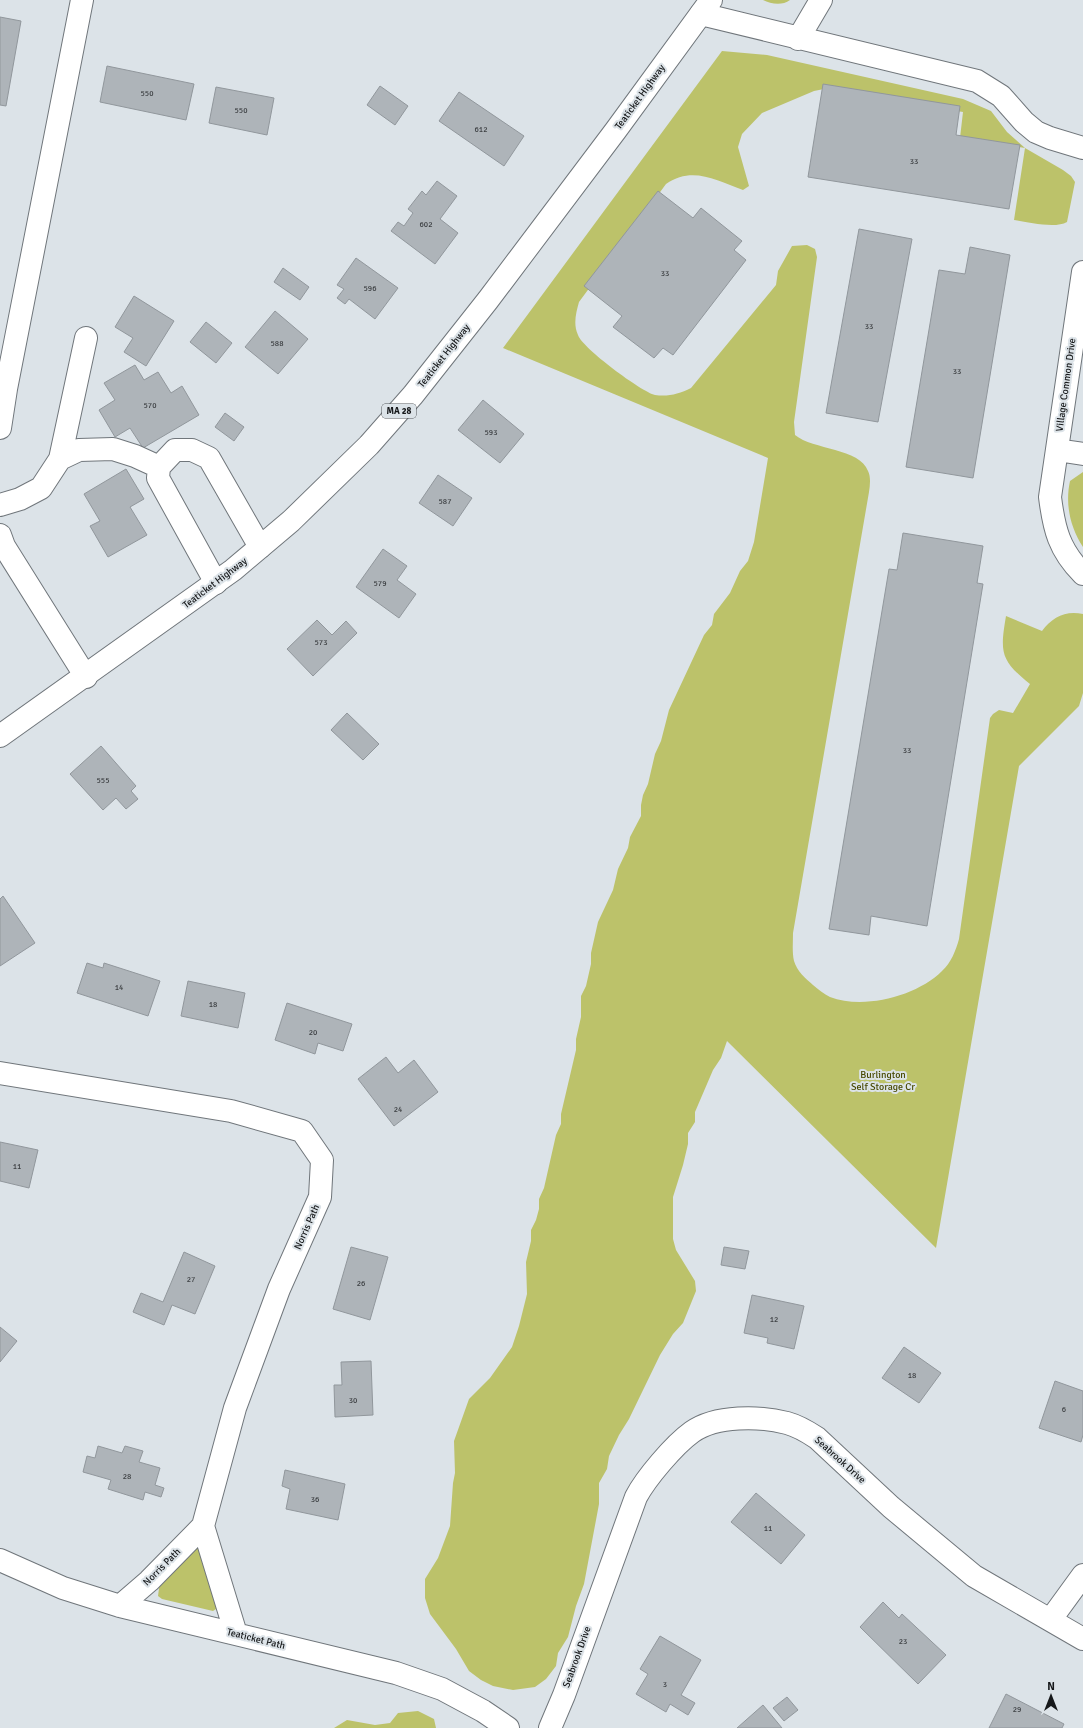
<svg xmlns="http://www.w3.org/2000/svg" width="1083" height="1728" viewBox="0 0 1083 1728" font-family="Signika,sans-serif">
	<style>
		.green { fill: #bcc26a }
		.building { fill: #aeb4b9; stroke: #91979c }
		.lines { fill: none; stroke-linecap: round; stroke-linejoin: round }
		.minor-casing { stroke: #70767b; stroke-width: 24 }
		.major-casing { stroke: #70767b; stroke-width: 24 }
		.minor { stroke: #fff; stroke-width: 22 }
		.major { stroke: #fff; stroke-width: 22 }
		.labels { text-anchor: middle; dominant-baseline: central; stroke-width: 4; stroke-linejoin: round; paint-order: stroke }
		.number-label { font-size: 8px; fill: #3c3f42 }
		.shield { fill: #dce3e8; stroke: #515558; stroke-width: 1 }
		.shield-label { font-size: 9px; font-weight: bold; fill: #16181a }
		.street-label { font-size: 10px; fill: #16181a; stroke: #dce3e8 }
		.park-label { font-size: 10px; fill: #474902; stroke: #dce3e8 }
	</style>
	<rect width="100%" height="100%" fill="#dce3e8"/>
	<path class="green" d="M763,0h27c-8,6 -19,4 -27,0z
		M722,51l45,4 196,44 28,12 16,21 18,16 38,22 8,6 4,6 -8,40c-12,7 -39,0 -53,-2l11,-72 -65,-10 3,-26 -139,-23 -10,2 -52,22 -20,21 -4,13 11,39 -6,4c-27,-10 -51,-24 -77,-6l-87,118c-3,11 -6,22 -1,33 4,13 64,57 77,60 13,2 24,-1 36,-7l85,-103 2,-14 14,-25 15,-1 8,4 2,8 -23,165 1,13c18,15 65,13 73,36 3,6 2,14 1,21l-76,441c0,10 -1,19 1,28 3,10 11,17 19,24 5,4 11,9 17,12 34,13 87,-1 112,-26 9,-8 14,-21 17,-32l31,-221 3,-4 6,-4 14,3 17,-29c-30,-24 -30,-32 -24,-68l36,15c10,-14 24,-21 41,-17v79l-4,13 -60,60 -83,482 -209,-207 -6,17 -8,12 -18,42v10l-7,11v11l-5,21 -10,32v42l3,11 19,31 1,10 -13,32 -10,11 -13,21 -31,64 -10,16 -10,21 -2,13 -8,14v21l-15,80 -8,22 -8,31 -10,16 -2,13 -10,13 -11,8 -22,3 -20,-4 -12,-6 -12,-9 -13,-22 -26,-35 -5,-16v-19l13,-21 12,-32 3,-43 2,-10 -1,-32 15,-42 21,-21 22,-31 7,-21 8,-32 -1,-32 5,-21v-11l5,-10 3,-11v-10l5,-11 12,-53 5,-11v-10l15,-64v-11l5,-22v-21l5,-10 5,-22v-11l7,-31 15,-32 5,-21 10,-21 2,-11 11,-21v-11l2,-10 5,-11 7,-30 6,-13 8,-31 35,-75 8,-10 2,-11 16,-21 10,-22 8,-10 6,-19 14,-84 -265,-110z
		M1083,472v75c-13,-20 -18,-43 -13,-66z
		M199,1545l19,58 -2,6 -3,2 -51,-12 -4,-3 2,-15z
		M418,1711l16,8 2,9h-102l13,-8 28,5 15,-2 8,-10z"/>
	<path class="building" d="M0,17l21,4 -15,85 -6,-1z
		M107,66l87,18 -8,36 -86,-18z
		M823,84l137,22 -4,29 64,10 -11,64 -201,-32z
		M380,86l28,20 -13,19 -28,-20z
		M216,87l58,11 -7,37 -58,-12z
		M459,92l65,44 -20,30 -65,-45z
		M437,181l20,15 -17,23 18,14 -23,31 -44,-33 7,-9 6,4 9,-13 -5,-4 14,-18 4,4z
		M658,191l35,27 8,-10 41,33 -8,9 12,10 -73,95 -10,-7 -9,10 -41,-31 9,-11 -38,-30z
		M859,229l53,10 -34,183 -52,-9z
		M970,247l40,8 -37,223 -67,-11 33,-197 26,4z
		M356,258l42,30 -23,31 -26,-20 -4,5 -8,-6 7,-9 -7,-4z
		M283,268l26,19 -9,13 -26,-18z
		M134,296l40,25 -28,45 -22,-14 9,-14 -18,-11z
		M275,311l33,28 -30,35 -33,-27z
		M206,322l26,21 -16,20 -26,-21z
		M135,365l9,15 14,-8 13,21 11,-7 17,29 -56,33 -13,-20 -15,9 -16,-27 16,-10 -11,-17z
		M483,400l41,34 -24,29 -42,-33z
		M225,413l19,14 -10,14 -19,-14z
		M126,469l18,30 -14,8 17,28 -39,22 -18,-31 10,-5 -16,-27z
		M438,475l34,23 -19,28 -34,-23z
		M903,533l80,13 -6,37 6,1 -56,342 -56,-10 -2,19 -40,-6 60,-360 8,1z
		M383,549l24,17 -10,14 19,14 -17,24 -43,-31z
		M317,620l15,15 14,-14 11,12 -44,43 -26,-27z
		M347,713l32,31 -16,16 -32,-30z
		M101,746l35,40 -5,5 7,8 -12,10 -10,-11 -13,12 -33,-36z
		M3,896l32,47 -35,23v-67z
		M87,963l16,5 1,-5 56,18 -12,35 -71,-23z
		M188,981l57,12 -7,35 -57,-12z
		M287,1003l65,21 -9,27 -25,-8 -3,11 -40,-14z
		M386,1057l12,16 16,-13 24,32 -44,34 -36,-47z
		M0,1142l38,8 -9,38 -29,-7z
		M351,1247l37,10 -18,63 -37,-11z
		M724,1247l25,4 -4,18 -24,-4z
		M184,1252l31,14 -20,48 -23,-9 -8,20 -31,-13 8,-19 22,9z
		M752,1295l52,11 -10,43 -27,-6 1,-5 -24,-5z
		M0,1327l17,14 -17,21z
		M904,1347l37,26 -22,30 -37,-25z
		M371,1361l2,54 -38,2 -1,-32h8l-1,-23z
		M1055,1381l28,10v44l-2,7 -42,-14z
		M98,1446l24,7 3,-7 18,5 -4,11 21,6 -5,17 9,3 -3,9 -16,-5 -2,8 -35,-11 3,-9 -28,-8 4,-16 8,2z
		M285,1470l60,14 -7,36 -52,-11 4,-20 -8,-3z
		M756,1493l49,42 -24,29 -50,-42z
		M883,1602l16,16 3,-4 44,41 -28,29 -58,-57z
		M660,1636l41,24 -20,35 14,8 -7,12 -18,-11 -4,8 -30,-18 12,-20 -8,-5z
		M1006,1694l58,30 -2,4h-73z
		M787,1697l11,13 -14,11 -11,-13z
		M763,1705l19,23h-45z"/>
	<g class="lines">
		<g class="minor-casing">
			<path id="minor" d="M701,14l276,67 24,15 23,26 12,10 14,6 33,10
				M798,39l23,-39
				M1083,272l-33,225c4,32 9,53 33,77
				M0,428l6,-39 76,-389
				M1057,450l26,4
				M60,459l26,-121
				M0,505l20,-6 21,-11 19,-29 19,-9 34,-1 22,7 24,11
				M0,535l4,11 82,131
				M216,583l-58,-105 1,-11 16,-17h17l17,8 51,89
				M0,1073l231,38 71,20 20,29 -2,37 -41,92 -44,119 -32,118 -54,55 -29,25
				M203,1526l33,108
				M0,1560l63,28 57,18 276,67 46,16 41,22 25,17
				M1051,1619l32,-44
				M550,1728l14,-33 72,-198c10,-19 38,-52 56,-65 24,-17 68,-16 95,-9 11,3 21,9 30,15l74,69 83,69 109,63"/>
		</g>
		<g class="major-casing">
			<path id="major" d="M0,736l233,-166 58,-49 78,-76 44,-50 75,-95 128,-170 95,-130"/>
		</g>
		<use href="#minor" class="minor"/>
		<use href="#major" class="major"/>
	</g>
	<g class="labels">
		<g class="number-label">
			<text x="147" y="93">550</text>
			<text x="241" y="110">550</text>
			<text x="481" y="129">612</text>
			<text x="914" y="161">33</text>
			<text x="426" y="224">602</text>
			<text x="665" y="273">33</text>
			<text x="370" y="288">596</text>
			<text x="869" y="326">33</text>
			<text x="277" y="343">588</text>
			<text x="957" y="371">33</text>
			<text x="150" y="405">570</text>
			<text x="491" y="432">593</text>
			<text x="445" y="501">587</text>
			<text x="380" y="583">579</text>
			<text x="321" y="642">573</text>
			<text x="907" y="750">33</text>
			<text x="103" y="780">555</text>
			<text x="119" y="987">14</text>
			<text x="213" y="1004">18</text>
			<text x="313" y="1032">20</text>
			<text x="398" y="1109">24</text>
			<text x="17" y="1166">11</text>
			<text x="191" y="1279">27</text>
			<text x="361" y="1283">26</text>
			<text x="774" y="1319">12</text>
			<text x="912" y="1375">18</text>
			<text x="353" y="1400">30</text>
			<text x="1064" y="1409">6</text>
			<text x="127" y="1476">28</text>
			<text x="315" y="1499">36</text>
			<text x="768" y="1528">11</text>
			<text x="903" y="1641">23</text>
			<text x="665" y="1684">3</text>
			<text x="1017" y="1709">29</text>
		</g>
		<rect class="shield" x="382" y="404" width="34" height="14" rx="3"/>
		<g class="shield-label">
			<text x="399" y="411">MA 28</text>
		</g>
		<g class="street-label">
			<text transform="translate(640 97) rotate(-54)">Teaticket Highway</text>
			<text transform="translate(444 356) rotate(-52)">Teaticket Highway</text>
			<text transform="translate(1066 385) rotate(-82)">Village Common Drive</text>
			<text transform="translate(215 583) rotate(-37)">Teaticket Highway</text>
			<text transform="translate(307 1227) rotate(-66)">Norris Path</text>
			<text transform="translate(840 1460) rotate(42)">Seabrook Drive</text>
			<text transform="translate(162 1567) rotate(-45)">Norris Path</text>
			<text transform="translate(256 1639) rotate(14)">Teaticket Path</text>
			<text transform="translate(577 1657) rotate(-70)">Seabrook Drive</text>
		</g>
		<g class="park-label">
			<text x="883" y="1075">Burlington<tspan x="883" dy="12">Self Storage Cr</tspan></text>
		</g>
	</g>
	<g transform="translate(1051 1696)" stroke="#dce3e8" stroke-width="3" paint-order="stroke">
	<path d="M0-3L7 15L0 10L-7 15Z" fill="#16181a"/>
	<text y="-6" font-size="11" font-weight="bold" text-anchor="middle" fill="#16181a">N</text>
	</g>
</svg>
